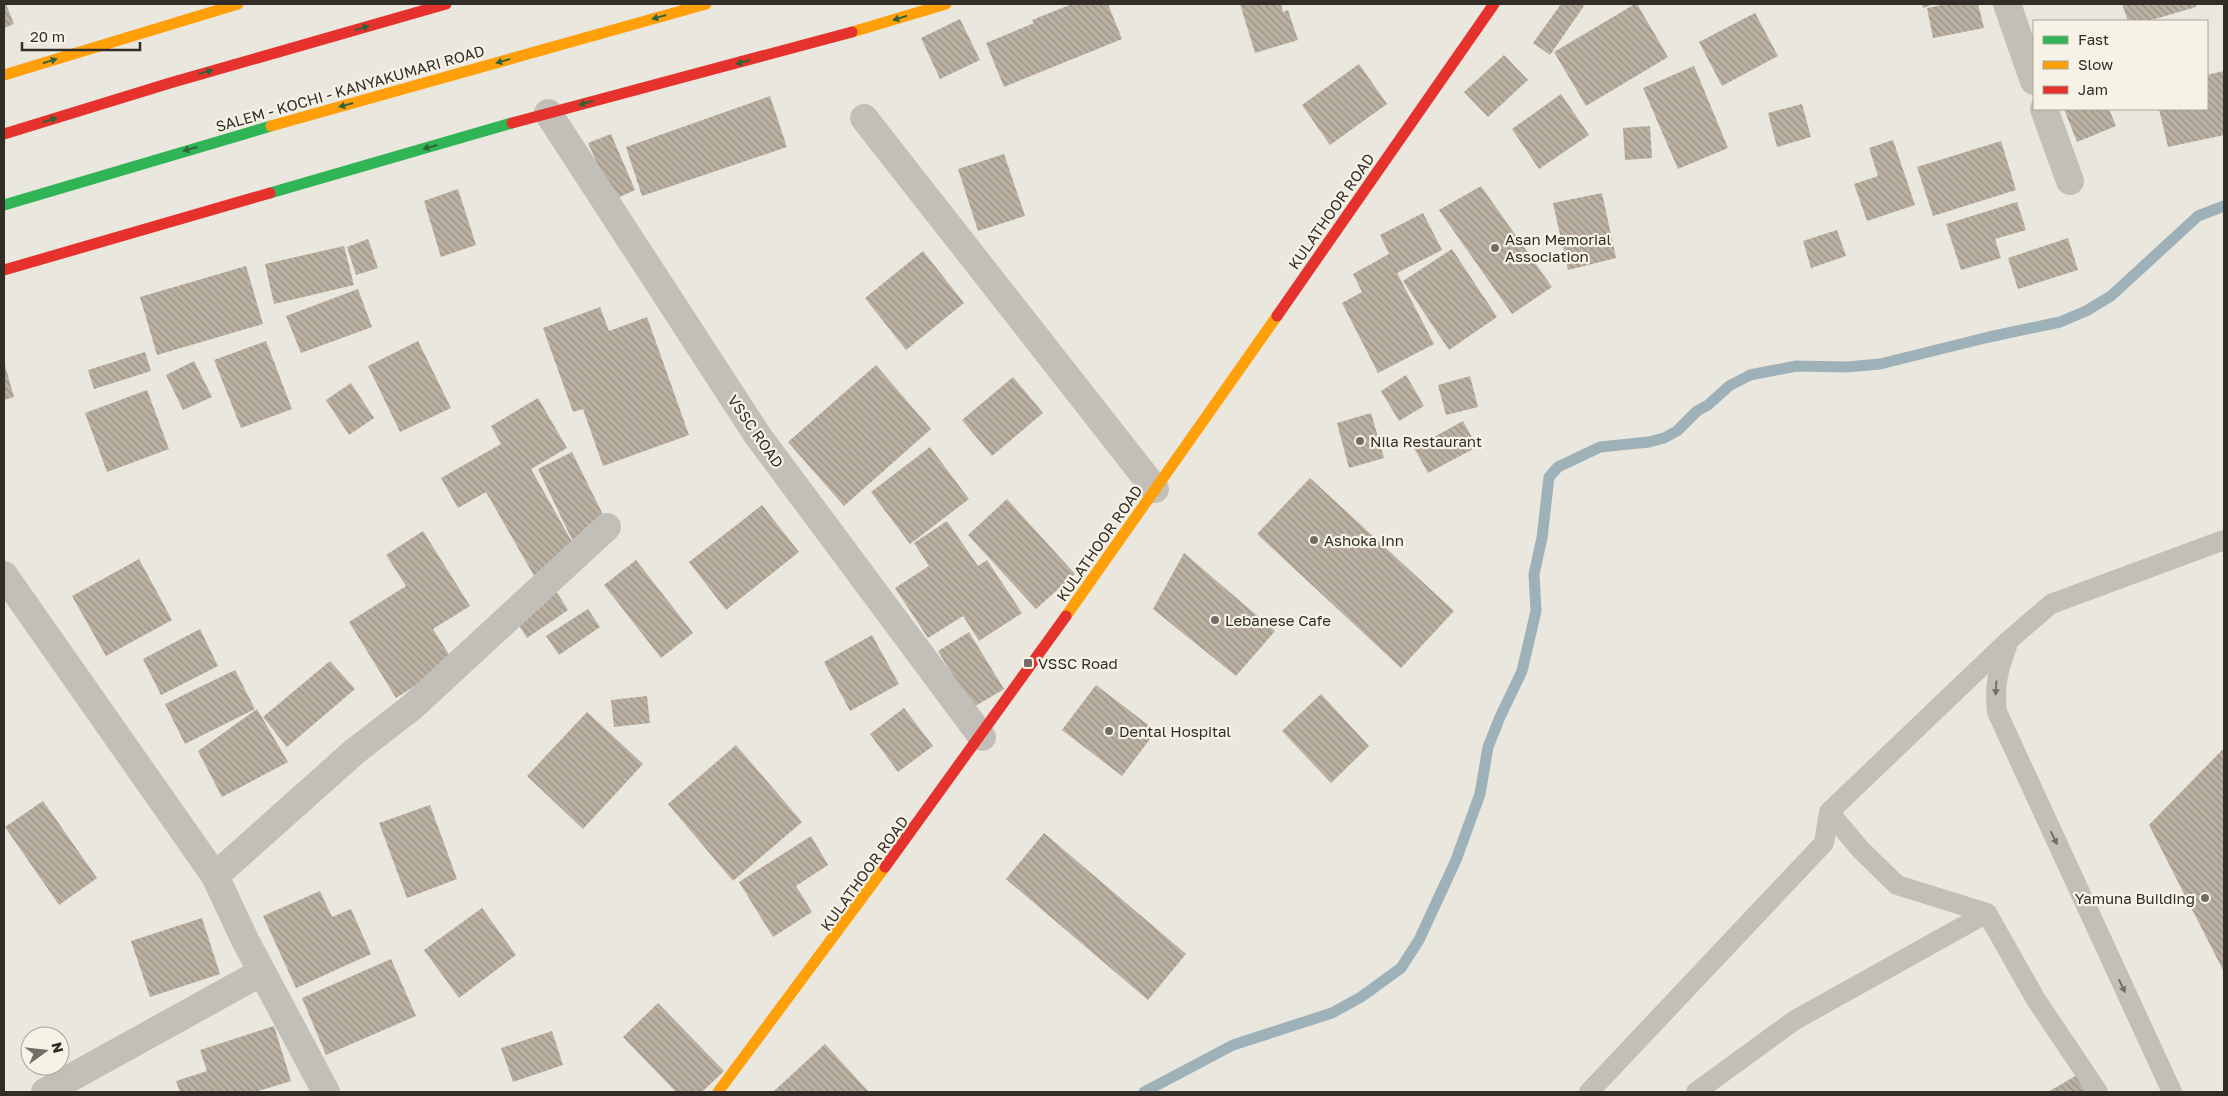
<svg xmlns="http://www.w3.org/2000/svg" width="2228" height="1096" viewBox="0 0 2228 1096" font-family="'Golos Text',sans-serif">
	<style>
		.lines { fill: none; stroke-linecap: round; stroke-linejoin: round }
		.stream { stroke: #9eb1b8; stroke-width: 11 }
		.building { fill: url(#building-back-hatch) }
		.lane { stroke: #c2bfb8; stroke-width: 20 }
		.street { stroke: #c2bfb8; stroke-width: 28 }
		.fast { stroke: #30b455; stroke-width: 11 }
		.slow { stroke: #ff9f0a; stroke-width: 11 }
		.jam { stroke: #e5322d; stroke-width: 11 }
		.oneway { fill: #316339 }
		.oneway2 { fill: #736f68 }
		.poi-dot { fill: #726e67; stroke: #f6f3e6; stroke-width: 2 }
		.labels { text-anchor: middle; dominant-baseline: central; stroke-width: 4.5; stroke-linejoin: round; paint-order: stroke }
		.street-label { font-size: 15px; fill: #322d27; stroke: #f6f3e6 }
		.poi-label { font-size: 15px; fill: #322d27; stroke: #f6f3e6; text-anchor: start }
	</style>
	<defs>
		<pattern id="building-back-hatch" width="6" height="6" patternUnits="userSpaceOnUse" patternTransform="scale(1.25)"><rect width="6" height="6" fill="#bbb1a2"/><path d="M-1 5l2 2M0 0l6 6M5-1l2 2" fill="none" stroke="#999084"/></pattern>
	</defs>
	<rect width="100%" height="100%" fill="#eae7de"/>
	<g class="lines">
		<path class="stream" d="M1144,1092l89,-47 99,-32 29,-16 40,-29 18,-28 37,-80 24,-66 8,-47 12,-30 22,-46 14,-60 -2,-37 8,-36 7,-61 9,-10 42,-20 49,-5 15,-4 13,-7 20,-20 11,-6 21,-19 21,-11 46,-9 51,1 33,-3 109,-27 71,-15 26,-11 25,-15 87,-80 26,-10"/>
	</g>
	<path class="building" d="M4,4h2l8,20 -10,4z
		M1072,4h36l14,35 -118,48 -18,-44 48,-20 -2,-3z
		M1240,4h41l2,8 5,-2 10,30 -43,13z
		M1561,4h20l3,2 -34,49 -17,-12z
		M1635,4h2l31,53 -82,49 -32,-54z
		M1922,4h12l-11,4z
		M1947,4h31l6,24 -51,10 -6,-30z
		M2122,4h74v3l-48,14h-20z
		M1755,13l23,43 -56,30 -23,-44z
		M960,19l20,41 -40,19 -19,-41z
		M1504,55l24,25 -40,37 -24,-25z
		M1359,64l28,40 -57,41 -28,-40z
		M1694,66l34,82 -50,21 -35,-81z
		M2224,71v64l-56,12 -9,-38h48v-34z
		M1561,94l28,41 -50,34 -27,-40z
		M770,96l17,51 -145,49 -16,-49z
		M1802,104l9,33 -34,10 -9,-34z
		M2064,109h45l7,17 -39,16z
		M1650,126l2,32 -27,2 -2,-32z
		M611,134l24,56 -22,10 -25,-57z
		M1893,140l22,65 -48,16 -13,-37 24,-8 -9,-28z
		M2001,141l15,49 -83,26 -16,-49z
		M1004,154l21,62 -47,15 -20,-62z
		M1481,186l71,101 -40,27 -73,-104z
		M458,189l18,56 -35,12 -17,-56z
		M1602,193l14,65 -48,12 -15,-67z
		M2017,202l9,28 -31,9 6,19 -40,12 -15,-46z
		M1423,213l19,37 -45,23 37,71 -56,29 -36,-70 20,-11 -9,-18 36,-20 -9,-19z
		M1837,230l9,26 -35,12 -8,-27z
		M2068,238l10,32 -60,19 -10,-31z
		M368,239l10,29 -22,7 -9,-28z
		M344,246l10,39 -80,19 -9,-40z
		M1452,249l45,68 -48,33 -46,-69z
		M923,251l41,52 -58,47 -41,-52z
		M246,266l17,58 -106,31 -17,-58z
		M358,289l14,38 -71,26 -15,-37z
		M600,307l9,24 38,-14 42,118 -86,31 -20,-57 -10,3 -30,-84z
		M266,341l26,68 -51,19 -27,-68z
		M418,341l33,67 -51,24 -32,-66z
		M145,352l6,19 -57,18 -6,-19z
		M194,361l18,36 -29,13 -17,-35z
		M4,362l10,35 -10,3z
		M876,365l55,64 -87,77 -56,-64z
		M1406,375l18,31 -25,15 -18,-30z
		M1470,376l8,31 -32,8 -8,-30z
		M1013,377l30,36 -51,43 -30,-36z
		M351,383l23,35 -25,17 -23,-35z
		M147,390l22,59 -62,23 -22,-59z
		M538,398l29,50 -36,21 49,87 -43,25 -51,-89 -28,16 -17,-30 60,-34 -10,-18z
		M1371,413l13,45 -35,10 -12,-45z
		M1463,421l14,26 -49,26 -14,-25z
		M930,447l39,52 -59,45 -39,-52z
		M572,452l41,83 -35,17 -40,-83z
		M1310,478l144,133 -53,57 -144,-134z
		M1007,499l68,75 -39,35 -68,-74z
		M762,505l37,47 -73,58 -37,-48z
		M947,521l31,45 9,-6 35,53 -43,28 -16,-25 -35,22 -33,-50 34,-22 -15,-23z
		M423,531l47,75 -37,23 20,32 -57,37 -47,-76 57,-36 -20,-31z
		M1184,553l91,78 -39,45 -83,-67z
		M139,559l33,61 -66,36 -34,-60z
		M636,560l57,73 -32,25 -57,-73z
		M556,591l12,19 -41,28 -12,-19z
		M588,609l12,18 -41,28 -13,-19z
		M200,629l18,37 -57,29 -18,-36z
		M969,632l35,57 -32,19 -34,-57z
		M872,635l27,49 -49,27 -26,-49z
		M330,661l25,28 -68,58 -24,-30z
		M235,670l20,39 -70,35 -20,-40z
		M1096,685l60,46 -34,45 -60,-46z
		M1321,694l48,52 -38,37 -49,-52z
		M647,696l3,27 -36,4 -3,-27z
		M904,708l29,38 -35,26 -28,-38z
		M257,709l31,53 -66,35 -24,-46z
		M587,712l56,52 -60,65 -56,-53z
		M736,745l66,77 -69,59 -65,-77z
		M2224,748v224l-75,-147z
		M43,801l54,77 -38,27 -54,-78z
		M430,805l27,74 -50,19 -28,-75z
		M1044,833l142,121 -38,46 -142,-121z
		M811,836l17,29 -32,21 16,26 -39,25 -34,-55z
		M320,891l12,26 19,-8 20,45 -75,34 -33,-72z
		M482,908l34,47 -57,43 -35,-48z
		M202,918l18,56 -70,23 -19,-56z
		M391,959l25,57 -90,39 -24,-57z
		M658,1003l66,68 -22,21h-26l-53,-55z
		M274,1026l17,55 -36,11h-75l-4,-11 31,-10 -7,-21z
		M552,1031l11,34 -50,17 -12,-34z
		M825,1044l44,48h-96z
		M2077,1075l10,17h-39z"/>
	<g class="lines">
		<path class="lane" d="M2007,646c-9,25 -13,39 -10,66l175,380
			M1829,812l32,38 36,35 90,28 48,85 63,94
			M1589,1092l235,-249 5,-31 179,-171 43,-37 173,-64
			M1696,1092l99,-72 192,-107"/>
		<path class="street" d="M2007,4l27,77
			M2044,109l26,72
			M548,113l210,323 224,301
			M864,118l291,371
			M4,575l211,301 30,64 81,152
			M215,876l139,-124 58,-45 195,-180
			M45,1092l217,-120"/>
		<path class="fast" d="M270,193l242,-70
			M4,205l267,-79"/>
		<path class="slow" d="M852,32l94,-28
			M4,75l234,-71
			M271,126l435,-122
			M1066,616l211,-300
			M718,1092l167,-225"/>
		<path class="jam" d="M512,123l340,-91
			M4,134l166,-51 276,-79
			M4,270l266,-77
			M1277,316l217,-312
			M885,867l181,-251"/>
	</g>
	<defs><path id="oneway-solid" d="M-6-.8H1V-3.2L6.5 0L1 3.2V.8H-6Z" transform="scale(1.25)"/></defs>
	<g class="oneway">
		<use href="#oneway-solid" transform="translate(659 17) rotate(164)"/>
		<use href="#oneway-solid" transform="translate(900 18) rotate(163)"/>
		<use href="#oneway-solid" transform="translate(362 28) rotate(-16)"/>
		<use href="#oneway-solid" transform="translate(50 61) rotate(-17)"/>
		<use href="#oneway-solid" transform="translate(503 61) rotate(164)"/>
		<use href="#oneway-solid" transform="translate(743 62) rotate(165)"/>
		<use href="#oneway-solid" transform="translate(206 72) rotate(-16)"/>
		<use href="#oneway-solid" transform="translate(586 103) rotate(165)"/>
		<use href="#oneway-solid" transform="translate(346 105) rotate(164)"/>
		<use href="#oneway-solid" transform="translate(50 120) rotate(-17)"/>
		<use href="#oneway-solid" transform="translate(430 147) rotate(164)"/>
		<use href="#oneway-solid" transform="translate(190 149) rotate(164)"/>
	</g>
	<g class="oneway2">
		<use href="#oneway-solid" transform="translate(1996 688) rotate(93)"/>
		<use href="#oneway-solid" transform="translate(2054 838) rotate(65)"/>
		<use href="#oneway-solid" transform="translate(2122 986) rotate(65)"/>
	</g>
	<g class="poi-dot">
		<circle cx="1495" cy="248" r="5"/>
		<circle cx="1360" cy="441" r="5"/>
		<circle cx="1314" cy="540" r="5"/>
		<circle cx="1215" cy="620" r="5"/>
		<rect x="1023" y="658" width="10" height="10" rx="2.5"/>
		<circle cx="1109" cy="731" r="5"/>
		<circle cx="2205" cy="898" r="5"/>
	</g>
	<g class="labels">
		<g class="street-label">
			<text transform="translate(350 88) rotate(-16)">SALEM - KOCHI - KANYAKUMARI ROAD</text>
			<text transform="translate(1331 211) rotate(-55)">KULATHOOR ROAD</text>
			<text transform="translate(756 431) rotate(55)">VSSC ROAD</text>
			<text transform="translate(1099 543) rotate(-55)">KULATHOOR ROAD</text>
			<text transform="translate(864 873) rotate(-54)">KULATHOOR ROAD</text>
		</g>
		<g class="poi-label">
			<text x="1505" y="239">Asan Memorial<tspan x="1505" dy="17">Association</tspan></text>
			<text x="1370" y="441">Nila Restaurant</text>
			<text x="1324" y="540">Ashoka Inn</text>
			<text x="1225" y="620">Lebanese Cafe</text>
			<text x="1038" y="663">VSSC Road</text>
			<text x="1119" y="731">Dental Hospital</text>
			<text x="2195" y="898" text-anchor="end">Yamuna Building</text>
		</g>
	</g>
	<rect width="2228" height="1096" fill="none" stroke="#322d27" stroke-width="10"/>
	<rect x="2033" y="20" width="175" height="90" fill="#f6f3e6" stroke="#a8a49a"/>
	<rect x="2043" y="36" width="25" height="8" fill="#30b455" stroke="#a8a49a"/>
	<text x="2078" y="45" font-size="15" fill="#322d27">Fast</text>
	<rect x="2043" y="61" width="25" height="8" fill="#ff9f0a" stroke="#a8a49a"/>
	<text x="2078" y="70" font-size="15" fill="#322d27">Slow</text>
	<rect x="2043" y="86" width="25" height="8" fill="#e5322d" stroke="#a8a49a"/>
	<text x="2078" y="95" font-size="15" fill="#322d27">Jam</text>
	<g transform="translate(45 1051) rotate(75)"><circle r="24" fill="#f6f3e6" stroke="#a8a49a"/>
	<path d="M0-4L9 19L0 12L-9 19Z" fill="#726e67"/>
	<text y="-8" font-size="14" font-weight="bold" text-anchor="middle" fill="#322d27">N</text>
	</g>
	<path d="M22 42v8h118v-8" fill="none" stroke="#322d27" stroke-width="2.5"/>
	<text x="30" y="42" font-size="15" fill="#322d27" stroke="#f6f3e6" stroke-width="4" paint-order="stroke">20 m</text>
</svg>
